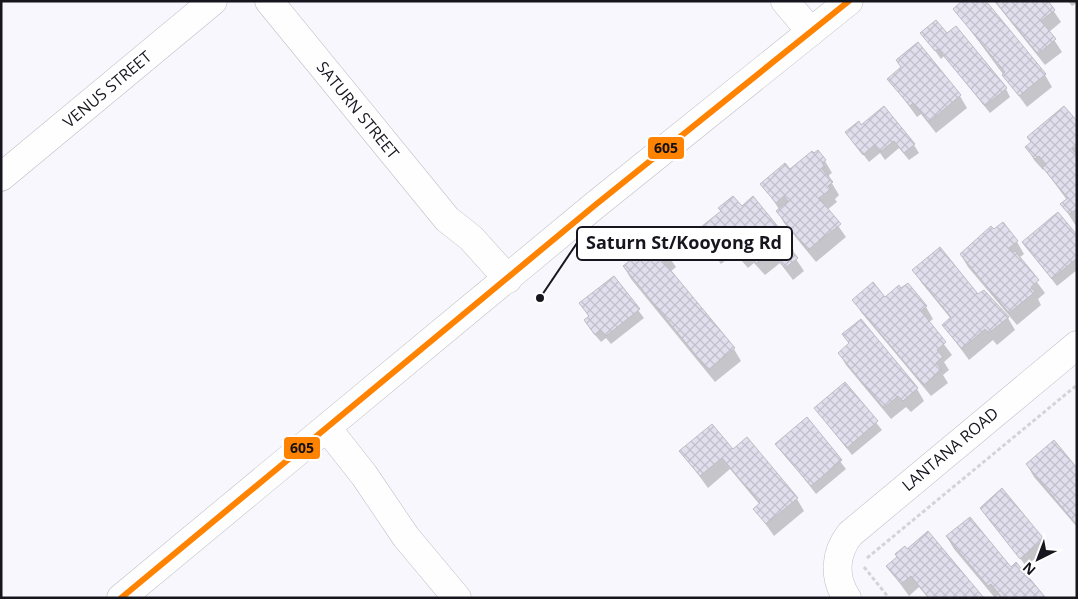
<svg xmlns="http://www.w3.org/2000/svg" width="1078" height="599" viewBox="0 0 1078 599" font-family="'Open Sans',sans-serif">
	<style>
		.shadow { fill: #0003 }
		.building { fill: url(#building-cross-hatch); stroke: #bebdc4 }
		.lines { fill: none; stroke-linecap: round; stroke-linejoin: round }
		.minor-casing { stroke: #bfbec5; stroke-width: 29 }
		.path { stroke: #d4d4d7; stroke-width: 3; stroke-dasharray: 4 2.5; stroke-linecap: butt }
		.minor { stroke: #fefeff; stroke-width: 28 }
		.bus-1-casing { stroke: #fff; stroke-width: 10 }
		.bus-1 { stroke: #ff8200; stroke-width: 6 }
		.labels { text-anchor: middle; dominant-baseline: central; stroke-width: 4; stroke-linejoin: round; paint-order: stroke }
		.street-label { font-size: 16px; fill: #17161f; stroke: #fff }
		.leader { fill: none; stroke: #17161f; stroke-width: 2 }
		.callout-dot { fill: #17161f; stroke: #fff; stroke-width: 2 }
		.callout { fill: #fff; stroke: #17161f; stroke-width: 2 }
		.callout-label { font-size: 18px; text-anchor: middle; font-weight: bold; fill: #17161f }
		.line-badge { stroke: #fff; stroke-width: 2 }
		.pale-badge-label { font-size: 14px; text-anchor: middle; font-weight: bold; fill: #111 }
	</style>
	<defs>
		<pattern id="building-cross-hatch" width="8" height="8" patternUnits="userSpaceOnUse" patternTransform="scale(1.25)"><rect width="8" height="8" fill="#e1dfed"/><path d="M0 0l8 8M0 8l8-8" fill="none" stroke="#c0bfcb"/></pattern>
	</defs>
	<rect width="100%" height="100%" fill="#f8f7fd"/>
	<path class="shadow" d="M994,1h53l14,21 -12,10 13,20 -17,13z
		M1068,1h9v2l-5,3z
		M955,9l90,66 7,12 -25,20z
		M922,33l25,2 59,54 4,8 -20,16 -46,-57 -3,3z
		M918,44l42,52 7,12 -31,25 -15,-19 -4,3 -28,-38 13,-11z
		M1077,123v102l-1,1 -14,-22 5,-4 -23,-31 -1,1 -9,-10 -7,-13z
		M861,126l53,19 5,8 -10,7 -10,-12 -14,12 -5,-7 -11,9 -22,-29z
		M825,161l7,12 -3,2 1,5 9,15 -4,4 2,3 -10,8 19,27 -30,25 -32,-39 -7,-12 2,-2 -17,-25 27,-13z
		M741,207l46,32 7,12 -2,2 12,18 -11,9 -13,-17 -15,12 -11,-12 -6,5 -13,-15 -14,11 -23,-32z
		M1077,237v33l-20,16 -34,-44z
		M657,240l19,27 -6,5 64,77 7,12 -26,21 -84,-103 -7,-12z
		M1017,242l7,12 -5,4 26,35 -7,6 3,6 -24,20 -49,-58 -7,-12z
		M914,270l64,26 30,22 7,12 -18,15 -4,-5 -24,20 -26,-35 8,-6 -30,-37z
		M613,277l31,41 -33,26 -5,-6 -5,4 -11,-13 -5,-9 4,-3 -8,-13z
		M901,290l25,17 7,12 -5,4 24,32 -8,7 5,8 -6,5 5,8 -17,13 -70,-84 -7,-12 31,-2z
		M861,321l56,68 7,12 -13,11 -5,-5 -15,12 -45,-54 -7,-12 11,-9 -6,-10z
		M845,384l37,46 -30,25 -37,-47z
		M807,419l39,50 -30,25 -39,-50z
		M681,451h52l64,48 7,12 -30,25 -19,-27 5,-4 -30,-36 -22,19z
		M1027,465l50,5v57l-43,-50z
		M1002,490l46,58 -22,18 -45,-58z
		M947,537l64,31 5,-4 28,34h-44l-2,-3 -3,3 -41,-49z
		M888,567l94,31h-54l-9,-11 -10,9z"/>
	<path class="building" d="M962,1h24l60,73 -27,22 -17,-21 3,-3 -52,-63z
		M995,1h53l7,9 -14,11 15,18 -18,15z
		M936,20l11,13 9,-7 51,62 -22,18 -47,-57 -3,2 -15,-18z
		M918,42l43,53 -32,27 -16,-19 -3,3 -23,-27 14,-12 -5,-7z
		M884,106l31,38 -11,9 -10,-12 -14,11 -6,-7 -11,10 -18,-23 14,-11 2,4z
		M1064,106l13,15v25l-5,3 5,6v54l-8,5 -9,-10 8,-6 -26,-31 4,-3 -7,-8 -4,3 -10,-12 6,-5 -4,-5z
		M818,150l8,10 -4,3 3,4 -3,2 11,13 -5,4 3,3 -12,9 22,26 -33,26 -32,-39 12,-10 -4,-5 -8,7 -16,-19 25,-21 5,6 22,-18 2,2z
		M733,196l9,10 11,-10 35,43 -4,2 14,17 -13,10 -13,-16 -15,12 -10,-12 -7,5 -12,-16 -14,12 -18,-22 25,-20 -3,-3z
		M1058,212l19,23v23l-25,21 -30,-37z
		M1003,222l15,19 -9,7 4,4 2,-1 24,29 -8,7 4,5 -26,21 -49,-59 31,-28 3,3z
		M657,238l13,16 -7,7 72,87 -27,22 -85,-104z
		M940,247l38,47 6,-4 25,27 -20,16 -4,-4 -23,20 -20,-24 9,-8 -39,-47z
		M614,276l26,33 -34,27 -5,-6 -6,5 -11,-15 5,-4 -10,-13z
		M873,282l12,15 14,-12 2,3 7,-5 19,23 -6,5 25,31 -9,8 6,7 -7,6 6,7 -18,15 -72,-85z
		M861,319l57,69 -15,13 -5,-5 -14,12 -46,-55 11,-10 -7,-9z
		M845,382l33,39 -31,27 -33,-40z
		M807,417l35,43 -31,26 -36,-42z
		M712,424l21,25 14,-12 51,61 -32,26 -13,-15 7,-6 -38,-45 -22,18 -21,-25z
		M1054,440l23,28v57l-51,-61z
		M1002,488l42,51 -24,20 -40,-51z
		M970,517l41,50 5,-5 29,35 -43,1 -11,-14 -3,2 -42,-50z
		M928,531l56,67h-55l-18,-22 -10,8 -15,-18 11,-9 -2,-3 10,-8 2,3z"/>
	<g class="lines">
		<g class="minor-casing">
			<path id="minor" d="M269,1l178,218 24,19 37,41
				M785,1l26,31
				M1,177l212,-176
				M327,428l37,47 42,62 51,61
				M121,598l473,-392 255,-205
				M847,598c-14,-21 -12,-45 3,-64l227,-189"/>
		</g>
		<path class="path" d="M867,558l210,-173
			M864,567l25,31"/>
		<use href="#minor" class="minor"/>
		<g class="bus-1-casing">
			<path id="bus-1" d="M121,598l473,-392 255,-205"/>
		</g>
		<use href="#bus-1" class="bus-1"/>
	</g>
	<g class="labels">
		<g class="street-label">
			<text transform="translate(107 89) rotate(-40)">VENUS STREET</text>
			<text transform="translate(358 110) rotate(51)">SATURN STREET</text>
			<text transform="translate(950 449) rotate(-40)">LANTANA ROAD</text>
		</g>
	</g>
	<path class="leader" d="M540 298L577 243"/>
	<circle class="callout-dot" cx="540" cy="298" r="5"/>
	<rect class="callout" x="577" y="227" width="215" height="33" rx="5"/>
	<g class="callout-label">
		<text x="684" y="249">Saturn St/Kooyong Rd</text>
	</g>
	<g class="line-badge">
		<rect x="647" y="136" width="38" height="24" rx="5" fill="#ff8200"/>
		<rect x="283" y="436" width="38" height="24" rx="5" fill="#ff8200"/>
	</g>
	<g class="pale-badge-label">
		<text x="666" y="153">605</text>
		<text x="302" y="453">605</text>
	</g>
	<rect width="1078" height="599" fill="none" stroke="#17161f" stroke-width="5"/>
	<g transform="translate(1038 559) rotate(222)" stroke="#ffffff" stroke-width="4" paint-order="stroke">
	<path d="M0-4L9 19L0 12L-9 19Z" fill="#17161f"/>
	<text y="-8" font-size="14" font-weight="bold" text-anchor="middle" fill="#17161f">N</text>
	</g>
</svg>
